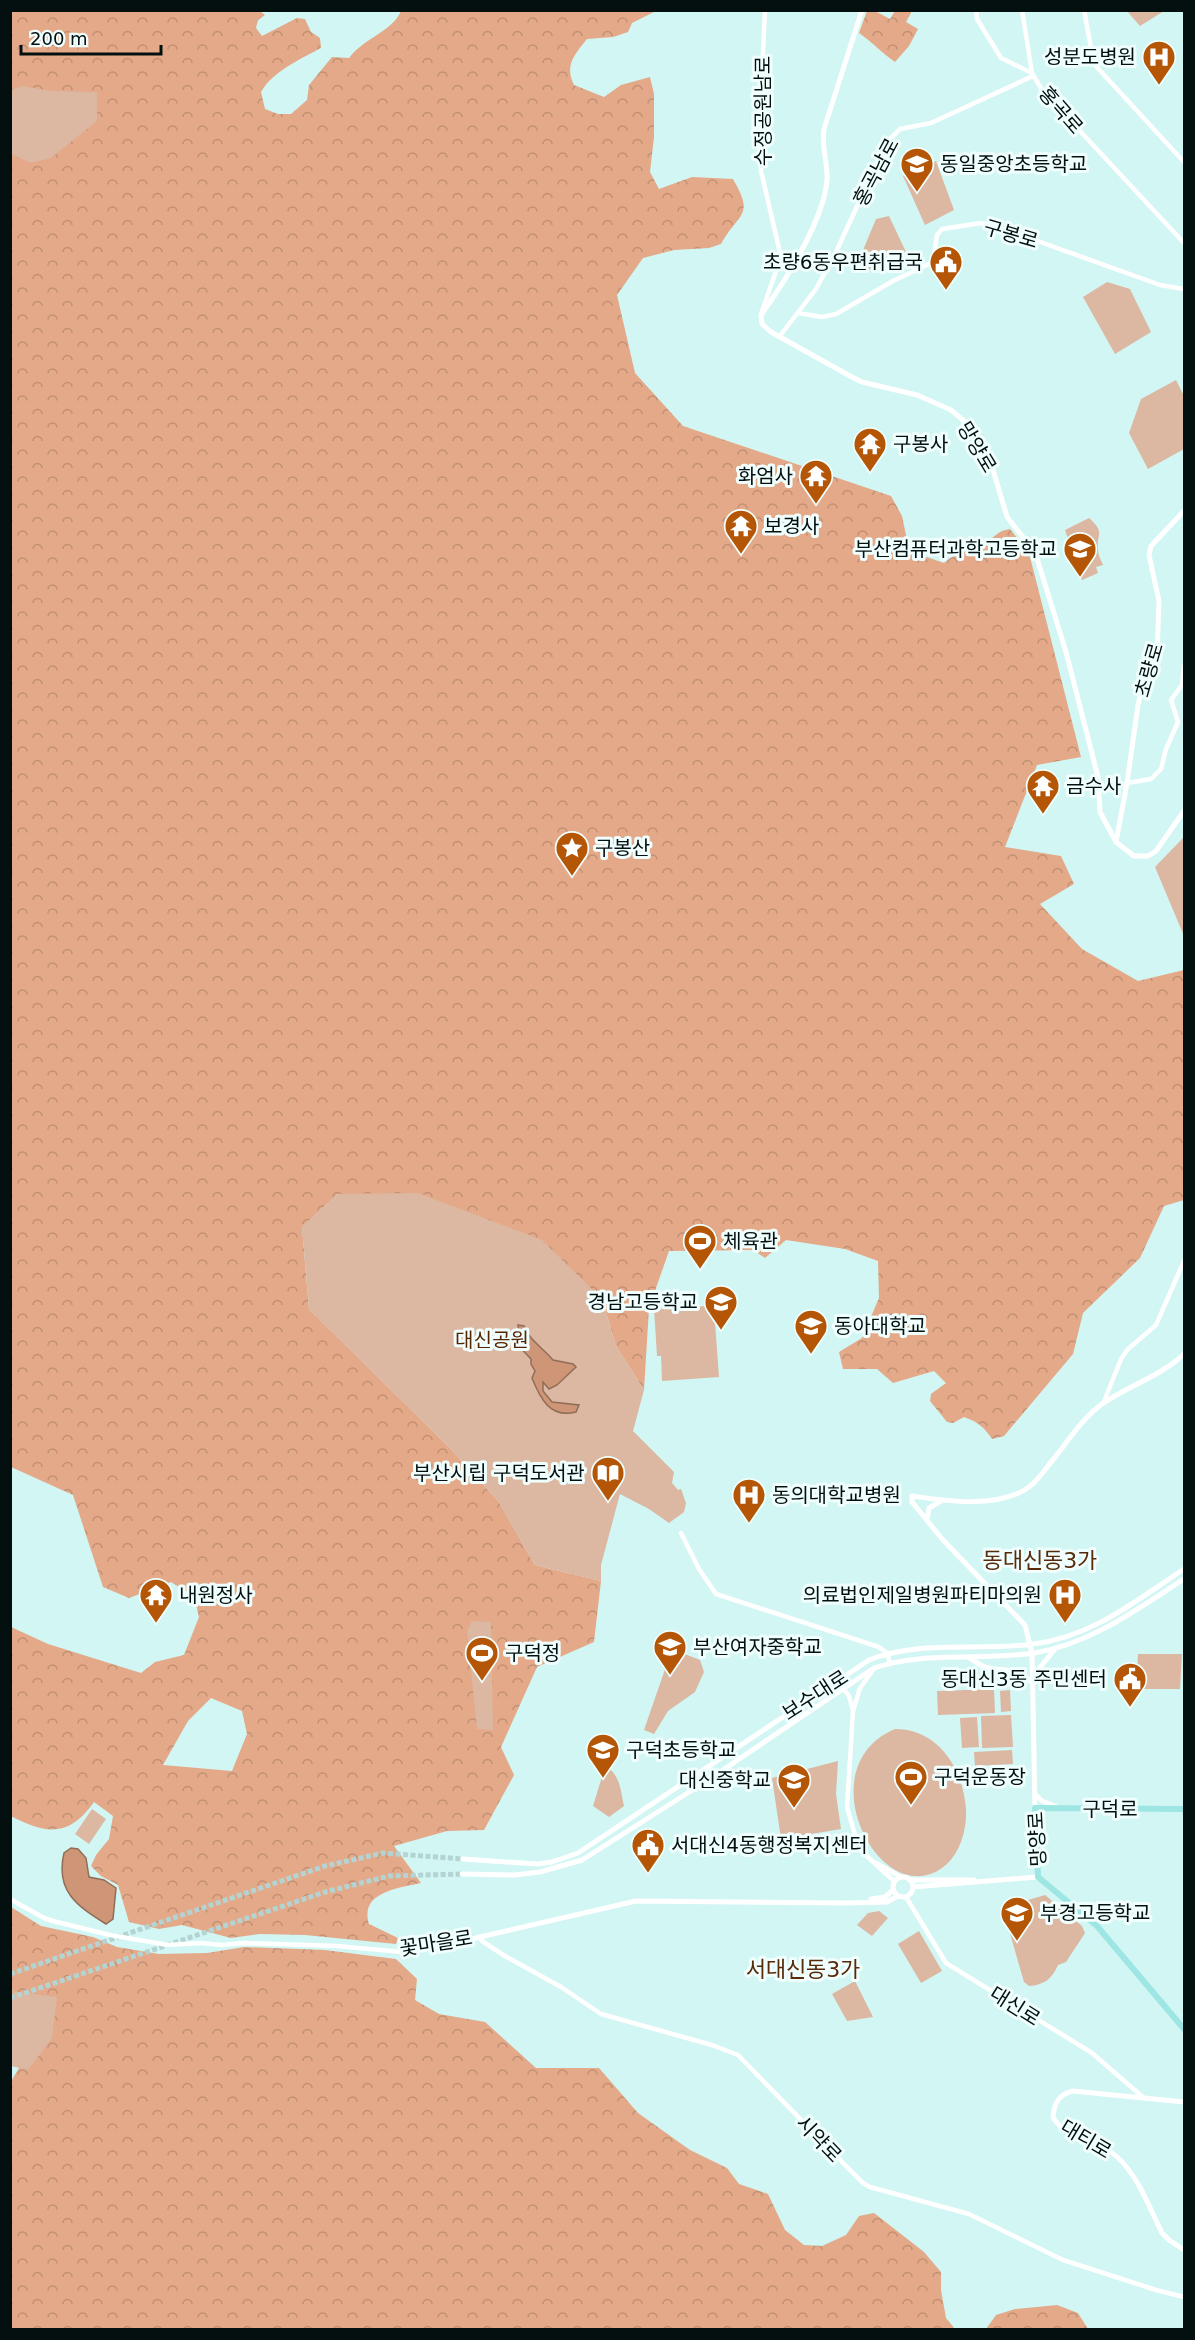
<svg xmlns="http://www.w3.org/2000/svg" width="1195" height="2340" viewBox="0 0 1195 2340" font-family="'DejaVu Sans','Noto Sans KR',sans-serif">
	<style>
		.forest { fill: url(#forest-crowns); fill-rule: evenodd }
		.green { fill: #dcb7a2 }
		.water { fill: #ce9676; stroke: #916e57; stroke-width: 1.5 }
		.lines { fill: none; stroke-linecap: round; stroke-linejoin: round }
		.secondary-tunnel { stroke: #b3d4d2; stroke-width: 5; stroke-dasharray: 5 2.5; stroke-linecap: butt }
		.tertiary { stroke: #fff; stroke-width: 4.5 }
		.secondary { stroke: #fff; stroke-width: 5 }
		.primary { stroke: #9ee6e4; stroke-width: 6 }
		.labels { text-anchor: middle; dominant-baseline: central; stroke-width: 6; stroke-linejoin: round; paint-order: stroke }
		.poi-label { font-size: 20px; fill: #041010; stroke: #f0fffe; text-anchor: start }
		.street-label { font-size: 20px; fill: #041010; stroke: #f0fffe }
		.park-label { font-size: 20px; fill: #572400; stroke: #f0fffe }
		.quarter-label { font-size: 22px; fill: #582a0a; stroke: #f0fffe }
	</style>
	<defs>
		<pattern id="forest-crowns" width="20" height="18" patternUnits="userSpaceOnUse" patternTransform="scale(1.5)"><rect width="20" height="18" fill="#e3a988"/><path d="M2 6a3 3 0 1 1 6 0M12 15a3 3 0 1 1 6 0" fill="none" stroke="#c19074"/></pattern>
	</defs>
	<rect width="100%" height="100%" fill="#d2f6f4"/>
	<path class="forest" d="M11,11h249l5,4 -7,5 -2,8 6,8 35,-18 8,1 6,13 9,6 1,10c-20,11 -48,23 -60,44l4,17 13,5h13l16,-14 2,-15 23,-28 17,1c16,-21 43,-26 52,-47h255l-24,12 -4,9 -15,5 -26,2c-12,15 -23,26 -13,46l30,12 17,-12 29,-8 4,17v43l-4,35 9,17 33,-12 41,2c22,38 6,33 -12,65l-12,4 -35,2 -31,8 -26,37 18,78 48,53 208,70 11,20 6,29 7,8 29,10c12,-11 26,-13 40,-20 11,-5 12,-12 26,-14l19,24 52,204 -44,8 -32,82 56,9 13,28 -34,20 42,45 56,32 46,-11v230l-20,6 -24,52 -57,55 -10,41 -69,82 -12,3c-8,-12 -14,-17 -28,-22l-11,6 -6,-1 -17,-21 1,-7 15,-11 -12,-12 -41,12 -16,-14h-34l-4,-17 23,-14 17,-40 -1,-37 -33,-12 -59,-9 -21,18 -12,-8 -84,1 -20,57 -5,82 -28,-44 -14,-47 -264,-105 -36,33 7,82 141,139 49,54 36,63 66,16 -7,61 -57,25 -36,80 13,28 -30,55 -37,1 -53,15 27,37c-22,5 -62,9 -52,41l29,14 -2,6 -91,-9 -45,-1 -29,4 -49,-13 -23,4 -30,-7 -11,-37 -17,-9 -10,-10 5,-11 13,-16 4,-23 -19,-14c-25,36 -49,32 -83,14v-189l37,17 93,29 14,-11 29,-7 15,-38 -5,-21 -23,-14 -42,16 -26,-11 -30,-92 -62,-28zM211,1698l31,13 5,23 -15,37 -69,-6 25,-44z
		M867,11h8l15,8 5,-8h17l-6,11 12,7 -9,17 -14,16c-13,-9 -23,-20 -36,-29z
		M11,1907l30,19 52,11 24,10 42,7 48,-1 37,-6 81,3 71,9 21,20 -2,21 24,14 46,8 51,46h63l39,45 52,37 37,18 12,16 29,10 17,36 19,15 18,1 24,-11 13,-19 15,-3 50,39 17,20v18l5,28 9,11h-944l-1,-246 15,-25 -14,-74z
		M1057,2305l21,8 10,16h-102l10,-14 19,-6z"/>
	<path class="green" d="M1127,11h37l-24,15z
		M22,86l30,5 45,1v29l-46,37 -20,5 -20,-9v-64z
		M936,161l18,49 -29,15 -22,-49z
		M889,216l17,36 -40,19 -5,-16 15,-36z
		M1107,282l23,7 21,43 -36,22 -32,-57z
		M1176,380l8,16v53l-36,20 -19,-36 12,-34z
		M1089,518c17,15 7,16 9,32 0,5 3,10 5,15l-7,2 2,6 -16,7 -17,-50z
		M1184,837v99l-29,-69z
		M418,1193l124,47 60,59 14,47 28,44 -11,41 41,41 -2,11 6,7 3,-1 5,14 -2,9 -15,11 -20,-14 -29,-15 -19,71v16l-66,-16 -36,-63 -49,-54 -141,-139 -7,-82 36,-33z
		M707,1306v3h7l5,68 -57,4 -1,-25h-4l-3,-47z
		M472,1621l19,1 2,108 -16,-1 -10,-98z
		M672,1649l28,11 4,12 -9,20 -27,19 -14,23 -10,-4z
		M1138,1654h44l-2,35h-44z
		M994,1689l1,24 -57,2 -1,-24z
		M1010,1690l1,21 -10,1 -1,-21z
		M1011,1715l2,32 -31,1 -1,-32z
		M977,1717l2,30 -17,1 -2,-30z
		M895,1729c44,0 68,40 71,80 1,19 -5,42 -19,55 -63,56 -144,-96 -52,-135z
		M1012,1750l1,14 -38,2 -1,-14z
		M838,1761l-2,33 5,35 -60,10 -9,-61z
		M605,1767c15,5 16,26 19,39l-15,11 -16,-11z
		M92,1809l14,10 -17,25 -14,-10z
		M1045,1895l37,31 3,7 -19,29 -8,3c-6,14 -14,20 -29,21l-5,-4 -20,-69 24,-8v-5z
		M879,1911l9,7 -16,18 -15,-11 11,-12z
		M919,1931l23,40 -21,12 -23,-39z
		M855,1981l18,36 -26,4 -15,-27z
		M11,1991l46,6 -5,41 -24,32 -17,-4z"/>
	<path class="water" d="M518,1325l6,1c5,14 19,22 29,34l20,4 3,3 -19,18 -8,4 -6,-7v9l9,11 27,3 -3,7c-26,7 -36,-14 -44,-34l3,-7 -4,-7v-5l-16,-17 5,-4z
		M71,1848l7,1 8,9 3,19 15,3 12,8 -3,31 -7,5c-29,-18 -51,-33 -42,-71z"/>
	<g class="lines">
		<path class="secondary-tunnel" d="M10,1974l315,-108 58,-13 80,6
			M10,1998l315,-106 64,-16 73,-2"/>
		<path class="tertiary" d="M976,10l1,9 24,39 31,15
			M1022,10l10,63 10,17 142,153
			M1084,10l10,54 90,98
			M798,313l24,4 14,-3 57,-33 40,-19 4,-27 5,-6 39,-6 51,16 128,46 24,4
			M761,314l20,-57 -20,-86v-77l4,-84
			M779,337l37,-48 21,-39 43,-94 10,-17 10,-10 31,-6 102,-47
			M1127,783l24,-4 10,-10 5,-20 12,-27 -7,-22 11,-15 2,-19
			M1103,1404l18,-45 6,-9 29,-25 28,-64
			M681,1533l18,36 17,25 163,53 8,6 3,10
			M837,1680l12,16 4,15 -6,96 12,42 35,32
			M853,1711l7,-23 13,-18
			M876,1863l25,14
			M906,1897l40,66 146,90 52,45
			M10,1899l34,19 9,3 57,14 58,10 32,-2 22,2 22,-2 93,3 65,6 39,-6
			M479,1937l3,4 23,15 56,31 40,27 111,31 26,10 109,112 16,16 7,4 99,27 94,46 93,30 28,7"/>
		<path class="secondary" d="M862,10l-38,119c-3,18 4,34 3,51 -3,40 -43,103 -66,135l1,9 9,8 79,44 12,6 55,13 34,15 12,10 28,43 16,54 28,35 31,100 32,125 2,35 16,30 18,14h14l8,-5 28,-40
			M1116,842l11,-59 11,-78 4,-17 15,-32 2,-55 -10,-46 2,-9 33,-35
			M927,1520l2,-12 12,-7
			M968,1657c5,3 11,8 17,10 23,7 29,-4 48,17
			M1033,1676l22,-27
			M1035,1794l7,7 13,5
			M1035,1808l-3,-155 -7,-28 -82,-85 -31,-38v-6c34,5 87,13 117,-9 10,-7 19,-22 27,-31 14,-18 27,-38 46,-52 26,-18 59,-28 82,-50
			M463,1859l75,5 14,-2 26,-9 291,-193c52,-21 110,-8 164,-16 59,-7 104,-44 151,-75
			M462,1874l53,1 25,-3 42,-12 123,-78 169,-114c51,-17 107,-7 160,-15 57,-9 103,-44 150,-74
			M893 1887a10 10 0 1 1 20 0a10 10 0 1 1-20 0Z
			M910,1880h64
			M913,1887l125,-10
			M871,1899l14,-2 8,-7
			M441,1946l195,-45 211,2 40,-1 11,-6
			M1184,2102l-111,-11c-14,3 -19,12 -20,26 11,22 45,23 63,39 22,19 33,51 46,77l7,7 15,10"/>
		<path class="primary" d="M1184,1809l-149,-1 3,69 59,49 87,103"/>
	</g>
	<defs>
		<g id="hospital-pin" transform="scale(1.725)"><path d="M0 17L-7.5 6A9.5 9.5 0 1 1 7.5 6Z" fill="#b45605" stroke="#f0fffe"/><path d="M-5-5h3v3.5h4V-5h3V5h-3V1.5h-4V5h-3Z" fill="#fff"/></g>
		<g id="school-pin" transform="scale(1.725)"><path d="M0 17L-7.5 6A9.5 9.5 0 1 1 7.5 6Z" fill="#b45605" stroke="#f0fffe"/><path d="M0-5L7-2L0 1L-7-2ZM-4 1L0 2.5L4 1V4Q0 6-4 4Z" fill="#fff"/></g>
		<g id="civic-pin" transform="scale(1.725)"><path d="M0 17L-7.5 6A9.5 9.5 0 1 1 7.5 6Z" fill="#b45605" stroke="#f0fffe"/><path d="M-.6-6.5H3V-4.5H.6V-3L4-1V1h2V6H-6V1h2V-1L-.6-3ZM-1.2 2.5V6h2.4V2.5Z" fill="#fff"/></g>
		<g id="temple-pin" transform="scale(1.725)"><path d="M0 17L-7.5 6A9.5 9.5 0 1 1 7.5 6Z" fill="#b45605" stroke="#f0fffe"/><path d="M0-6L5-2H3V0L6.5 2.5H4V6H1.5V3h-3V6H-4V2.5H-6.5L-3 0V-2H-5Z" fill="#fff"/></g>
		<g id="sight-pin" transform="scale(1.725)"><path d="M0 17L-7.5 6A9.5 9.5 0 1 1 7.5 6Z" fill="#b45605" stroke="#f0fffe"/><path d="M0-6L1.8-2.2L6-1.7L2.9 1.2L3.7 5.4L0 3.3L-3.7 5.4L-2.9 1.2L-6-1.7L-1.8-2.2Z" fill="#fff"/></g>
		<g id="stadium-pin" transform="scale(1.725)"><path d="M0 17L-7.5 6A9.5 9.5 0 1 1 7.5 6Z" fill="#b45605" stroke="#f0fffe"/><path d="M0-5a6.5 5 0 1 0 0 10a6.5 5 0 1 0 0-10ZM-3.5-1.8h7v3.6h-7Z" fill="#fff"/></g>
		<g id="university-pin" transform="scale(1.725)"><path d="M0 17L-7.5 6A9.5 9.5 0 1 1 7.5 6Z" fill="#b45605" stroke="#f0fffe"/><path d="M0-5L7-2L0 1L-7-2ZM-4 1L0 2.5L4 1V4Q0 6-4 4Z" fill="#fff"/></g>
		<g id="library-pin" transform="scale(1.725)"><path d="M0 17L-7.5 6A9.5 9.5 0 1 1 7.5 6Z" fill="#b45605" stroke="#f0fffe"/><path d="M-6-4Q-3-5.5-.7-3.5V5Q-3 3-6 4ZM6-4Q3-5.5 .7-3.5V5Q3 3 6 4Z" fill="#fff"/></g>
	</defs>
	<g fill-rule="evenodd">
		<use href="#hospital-pin" x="1159" y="57"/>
		<use href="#school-pin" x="917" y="164"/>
		<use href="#civic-pin" x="946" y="262"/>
		<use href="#temple-pin" x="870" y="444"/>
		<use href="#temple-pin" x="816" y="476"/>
		<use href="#temple-pin" x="741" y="526"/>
		<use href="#school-pin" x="1080" y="549"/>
		<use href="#temple-pin" x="1043" y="786"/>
		<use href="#sight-pin" x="572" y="848"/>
		<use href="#stadium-pin" x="700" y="1241"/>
		<use href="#school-pin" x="721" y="1302"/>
		<use href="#university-pin" x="811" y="1326"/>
		<use href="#library-pin" x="608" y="1473"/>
		<use href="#hospital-pin" x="749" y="1495"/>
		<use href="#temple-pin" x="156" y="1595"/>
		<use href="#hospital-pin" x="1065" y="1595"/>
		<use href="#school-pin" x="670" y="1647"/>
		<use href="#stadium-pin" x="482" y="1653"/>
		<use href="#civic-pin" x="1130" y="1679"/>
		<use href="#school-pin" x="603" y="1750"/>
		<use href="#stadium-pin" x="911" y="1777"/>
		<use href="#school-pin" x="794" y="1780"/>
		<use href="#civic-pin" x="648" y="1845"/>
		<use href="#school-pin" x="1017" y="1913"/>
	</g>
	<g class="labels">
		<g class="poi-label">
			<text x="1136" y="57" text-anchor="end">성분도병원</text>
			<text x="940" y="164">동일중앙초등학교</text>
			<text x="923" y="262" text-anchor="end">초량6동우편취급국</text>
			<text x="893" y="444">구봉사</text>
			<text x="793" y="476" text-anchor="end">화엄사</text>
			<text x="764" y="526">보경사</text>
			<text x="1057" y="549" text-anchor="end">부산컴퓨터과학고등학교</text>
			<text x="1066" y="786">금수사</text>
			<text x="595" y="848">구봉산</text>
			<text x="723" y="1241">체육관</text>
			<text x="698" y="1302" text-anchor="end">경남고등학교</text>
			<text x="834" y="1326">동아대학교</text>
			<text x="585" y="1473" text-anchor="end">부산시립 구덕도서관</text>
			<text x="772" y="1495">동의대학교병원</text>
			<text x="179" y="1595">내원정사</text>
			<text x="1042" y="1595" text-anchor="end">의료법인제일병원파티마의원</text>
			<text x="693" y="1647">부산여자중학교</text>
			<text x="505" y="1653">구덕정</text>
			<text x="1107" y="1679" text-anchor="end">동대신3동 주민센터</text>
			<text x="626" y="1750">구덕초등학교</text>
			<text x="934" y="1777">구덕운동장</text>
			<text x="771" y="1780" text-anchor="end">대신중학교</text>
			<text x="671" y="1845">서대신4동행정복지센터</text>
			<text x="1040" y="1913">부경고등학교</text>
		</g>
		<g class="street-label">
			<text transform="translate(1061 110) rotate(49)">홍곡로</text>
			<text transform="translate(763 111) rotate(-90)">수정공원남로</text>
			<text transform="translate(876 172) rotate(-62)">홍곡남로</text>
			<text transform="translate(1011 234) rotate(16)">구봉로</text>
			<text transform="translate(977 447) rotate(59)">망양로</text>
			<text transform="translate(1149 670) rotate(-74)">초량로</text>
			<text transform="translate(815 1695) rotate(-33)">보수대로</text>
			<text x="1110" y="1809">구덕로</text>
			<text transform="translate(1037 1839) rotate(-93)">망양로</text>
			<text transform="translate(436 1943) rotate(-9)">꽃마을로</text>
			<text transform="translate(1015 2006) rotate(32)">대신로</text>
			<text transform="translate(819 2139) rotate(46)">시약로</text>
			<text transform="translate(1086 2139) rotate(31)">대티로</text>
		</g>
		<g class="park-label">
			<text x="492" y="1340">대신공원</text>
		</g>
		<g class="quarter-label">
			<text x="1040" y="1560">동대신동3가</text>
			<text x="803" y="1969">서대신동3가</text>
		</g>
	</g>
	<rect width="1195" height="2340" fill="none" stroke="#041010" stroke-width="24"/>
	<path d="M21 45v9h140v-9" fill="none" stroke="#041010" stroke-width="3"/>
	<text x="30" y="45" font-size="18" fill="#041010" stroke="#f0fffe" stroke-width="4.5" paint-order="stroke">200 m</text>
</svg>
